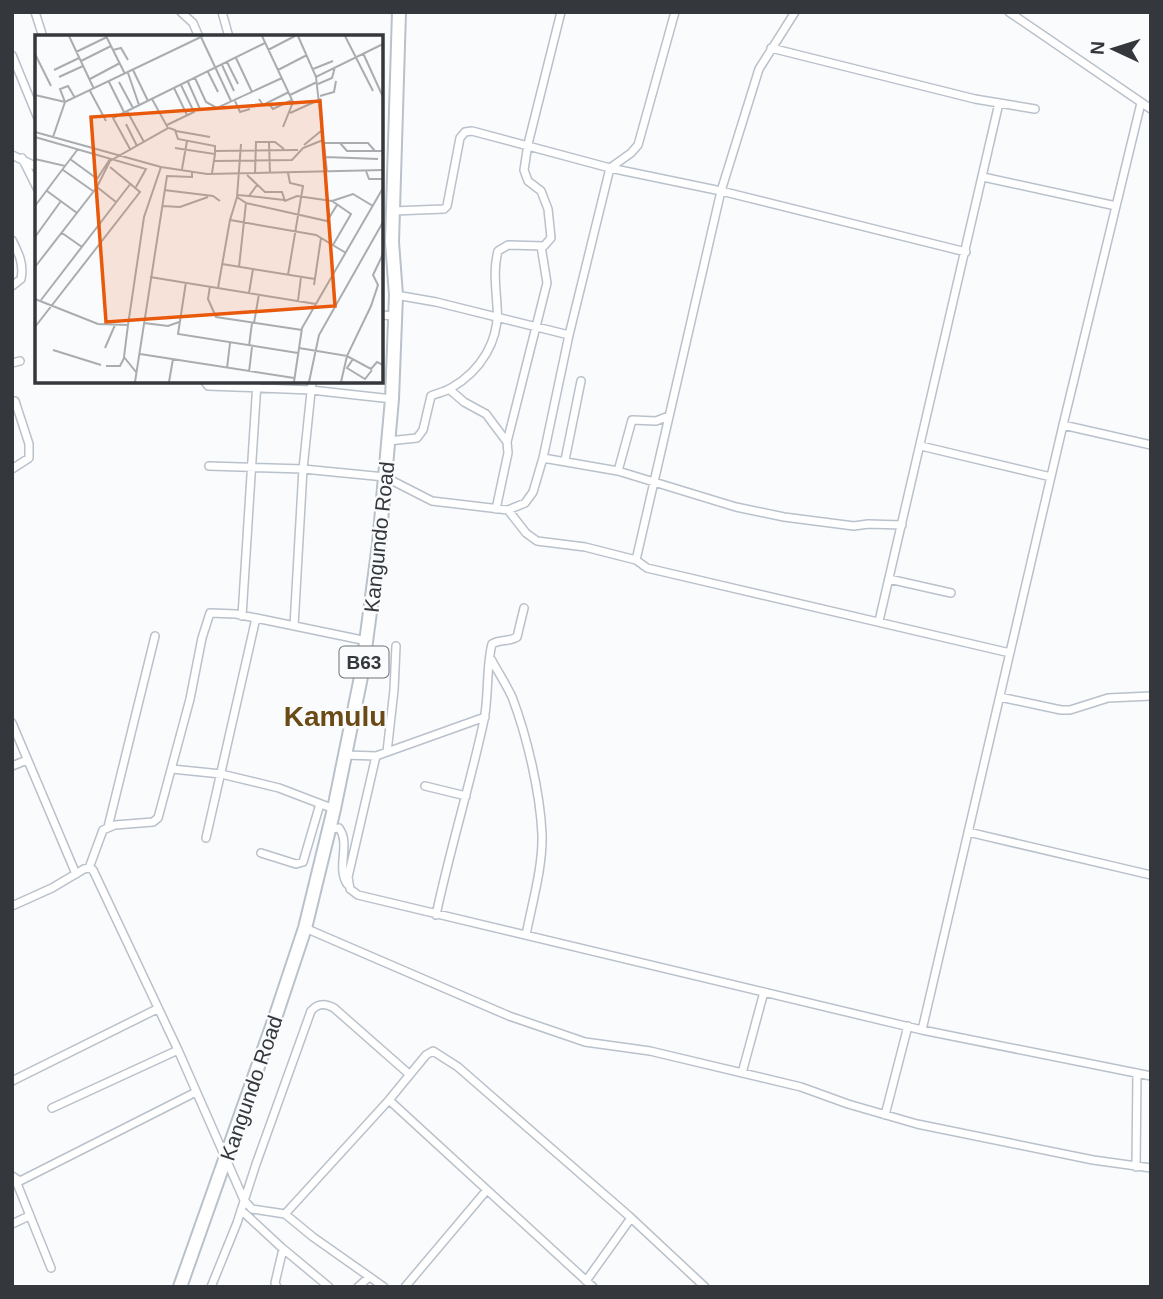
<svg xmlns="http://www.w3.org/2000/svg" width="1163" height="1299" viewBox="0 0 1163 1299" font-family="Helvetica,sans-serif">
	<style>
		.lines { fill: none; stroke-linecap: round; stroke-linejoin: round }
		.street-casing { stroke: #b9c1cb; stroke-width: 10 }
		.highway-casing { stroke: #b9c1cb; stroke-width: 16 }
		.street { stroke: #fff; stroke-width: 7 }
		.highway { stroke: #fff; stroke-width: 12 }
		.labels { text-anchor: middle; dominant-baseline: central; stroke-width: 5; stroke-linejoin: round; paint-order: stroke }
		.shield { fill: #f9fbfd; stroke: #6f7275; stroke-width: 2 }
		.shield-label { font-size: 19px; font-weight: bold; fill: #34373b }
		.street-label { font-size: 21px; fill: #34373b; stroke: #f9fbfd }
		.district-label { font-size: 28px; font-weight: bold; fill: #6a4a15; stroke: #f9fbfd }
		.inset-road { fill: none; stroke: #aaadaf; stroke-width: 2 }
		.view { fill: #e8590c; fill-opacity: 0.15; stroke: #e8590c; stroke-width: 3.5 }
		.inset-edge { fill: none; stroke: #34373b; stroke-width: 3.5 }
	</style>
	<rect width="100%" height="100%" fill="#f9fbfd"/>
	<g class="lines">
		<g class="street-casing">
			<path id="street" d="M35,12l8,25
				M181,12l12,11 6,14
				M222,12l7,25
				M795,12l-36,57 -38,122 -85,369 11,8 363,85
				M1009,12l142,97
				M771,48l204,51 60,10
				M12,55l25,61
				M12,155l25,12
				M22,158l15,30
				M983,177l133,29
				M393,211l51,-2 3,-3 13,-68 5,-6 7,-1 138,37 111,23 245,61
				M12,240c7,14 12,24 9,39l-9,7
				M396,295l40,7 133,33
				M382,315l12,1
				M12,363l8,-2
				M205,382l3,4 103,4 81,9
				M449,389l15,13 22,12 21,28 1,11 -12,56
				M1063,425l88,20
				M388,441l29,-3 6,-8 8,-34c6,-3 14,-4 20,-8 30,-17 49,-48 46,-82 -1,-19 -4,-37 1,-55l10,-6 36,1 7,-8 -3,-29 -7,-18 -13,-10 -4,-11 4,-26 33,-132
				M507,442l40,-159 -6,-37
				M921,446l130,31
				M543,458l26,-123 41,-167 21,-15 7,-8 37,-133
				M565,460l16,-79
				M209,466l94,3 82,8 47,24 76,9 17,-7 3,-4 5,-7 10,-34 75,13 118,36 48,10 70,9 14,-2 34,1
				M12,469l17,-11v-14l-14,-43
				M618,471l14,-51 24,1 13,-5
				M508,510l18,23 11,8 48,6 51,13
				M889,579l62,14
				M242,616l15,-234
				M879,621l120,-518
				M294,626l9,-157 9,-87
				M491,659c7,13 15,25 21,38 15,39 28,95 30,137 1,33 -10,69 -16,101
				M1000,697l61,13h9l38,-12 43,-2
				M12,723l64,151
				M387,752l7,-62 2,-44
				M345,755l31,1 -28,121 2,12 8,6 564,135 229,46
				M376,756l109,-39
				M12,766l15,-6
				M172,769l49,5 58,14 55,21
				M425,786l41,10
				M108,827l47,-191
				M330,829l9,-1c12,16 -3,38 8,56
				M968,832l183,43
				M206,838l50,-220 111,23
				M261,853l35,11 7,-2 17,-58
				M89,868l14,-38 12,-5 38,-3 5,-4 32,-119 12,-61 8,-25 26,1 20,4
				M12,906l40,-18 32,-19 5,-1 4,2 85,180 66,150 8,9 33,5 28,23 71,50
				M436,915c14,-66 34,-130 48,-195 5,-25 2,-53 8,-76 8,-5 17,-2 25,-7l7,-29
				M305,928l204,88 76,26 65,9 151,36 47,17 69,20 176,36 58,8
				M922,1030l141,-605 78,-322
				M742,1073l22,-81
				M12,1081l145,-72
				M389,1100l204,187
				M52,1108l126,-58
				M885,1115l23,-89
				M1136,1167l1,-94
				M12,1176l8,5 176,-89
				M16,1181l35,87
				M241,1210l40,37 48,40
				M285,1214l104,-114 37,-45 7,-4 25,16 171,149 76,71
				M12,1224l17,-8
				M586,1281l45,-63
				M211,1287l26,-64 19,-59 55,-153c7,-8 14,-8 23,-3l75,66
				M277,1287l-2,-4 8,-34
				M358,1287l11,-10
				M405,1287l81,-96"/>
		</g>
		<g class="highway-casing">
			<path id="highway" d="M180,1287l94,-266 31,-93 29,-119 28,-137 17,-128 13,-145 4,-104 -4,-53 7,-230"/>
		</g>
		<use href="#street" class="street"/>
		<use href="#highway" class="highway"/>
	</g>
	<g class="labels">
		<rect class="shield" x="339.5" y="646.5" width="49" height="31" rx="5"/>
		<g class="shield-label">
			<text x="364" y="662">B63</text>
		</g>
		<g class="street-label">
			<text transform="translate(379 537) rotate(-84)">Kangundo Road</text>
			<text transform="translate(251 1088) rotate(-71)">Kangundo Road</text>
		</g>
		<g class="district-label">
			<text x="335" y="716">Kamulu</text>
		</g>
	</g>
	<g transform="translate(35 35)">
		<rect width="348" height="348" fill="#f9fbfd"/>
		<path class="inset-road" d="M34,1l25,53M71,1l19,38M227,1l31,66 -10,25M263,1l18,41 67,-33M310,1l28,55M166,2l30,64M78,15l8,-2 7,12M233,15l27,-14M41,17l31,-15M328,18l20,44M0,19l16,32M201,23l16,34M46,26l30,-15M192,27l11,22M187,30l12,26M278,34l20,-8M19,35l25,-12M98,35l15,31M243,35l29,-15M173,37l10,20M93,38l11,32M24,42l24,-11M160,43l11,24 11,6 65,-30M55,44l30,-16M74,47l15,30M84,47l14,26M153,47l12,27M283,49l14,-6 3,-11M139,53l13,27M55,56l16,30M0,60l30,7 138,-66M255,60l27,-13M285,61l14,-4 2,-11M224,64l4,6 26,-13M200,66l5,11 10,-3M30,67l-5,-13 8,-3 7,12M233,68l5,6 19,-9M92,76l17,31M255,78l31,-14M91,89l11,22M132,90l27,-13 -13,-27M134,93l6,2 3,9 37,7v7M141,96l34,6M0,97l126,35 46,7 176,-4M0,102l111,32 -10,18M18,102l12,-35M234,107l1,32M289,108h44l7,8h8M305,108l7,8h28M289,109l3,28M269,110l17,-14M140,113l40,6 -3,19M95,114l-17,-31 152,-75M180,116l83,-1M291,122l52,2M0,124l30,7 13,-17M35,124l26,19M179,126l78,-1 11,-12 20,-8 -7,-63M147,134l5,-28M28,135l30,21M331,136l3,8h14M220,139l1,-32h19l9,7M212,140l18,17h17l3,9 12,-5 35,5 19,13 -18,31M62,144l13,-20M62,152l19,15M129,155l49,6 7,5M12,156l30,22M202,160l12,1 8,-11M214,161l35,4M297,166l21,-7 20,12M211,168l81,18 10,-16M0,171l30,-40M127,171l18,1 28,-10M195,185l7,-23M27,198l20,14M0,202l26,-36M187,229l93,15M0,232l62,-80 13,-26 58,-33 -16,-29M204,232l7,-64 -9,-6 4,-53M253,240l15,-89 -13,-3 -2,-10M115,242l166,27M151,247l-8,52 120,19M279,250l7,-47M175,251l-2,13 8,18 86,13M183,253l12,-68 86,15 30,18M214,258l4,-24M0,264l63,25 30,1 16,-108 17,-50M6,265l90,-117M263,266l3,-24M109,288l24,3 11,-4M219,288l5,-29M93,290l-4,32 12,15M0,292l105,-135 -30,-25M214,311l3,-23M70,313l10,-23M264,313l48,8 24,-50 7,-21 -5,-10 10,-21M18,315l48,15M105,319l154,24M318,324l-6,9 18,11 7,-9M71,331h14l4,-8M192,333l3,-25M214,337l3,-25M100,347l32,-206 25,1v-5M134,347l4,-23M259,347l8,-54 81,-140M274,347l10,-47 64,-113M306,347l6,-26 24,13 6,-7 6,3"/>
		<path class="view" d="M285,66l15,205 -229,16 -15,-205z"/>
		<rect width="348" height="348" class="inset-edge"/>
	</g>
	<rect width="1163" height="1299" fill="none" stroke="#34373b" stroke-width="28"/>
	<g transform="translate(1114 49) rotate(274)" stroke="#f9fbfd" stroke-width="5" paint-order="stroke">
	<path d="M0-5L12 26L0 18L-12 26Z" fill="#34373b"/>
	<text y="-10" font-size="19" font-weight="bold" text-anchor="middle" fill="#34373b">N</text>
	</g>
</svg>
